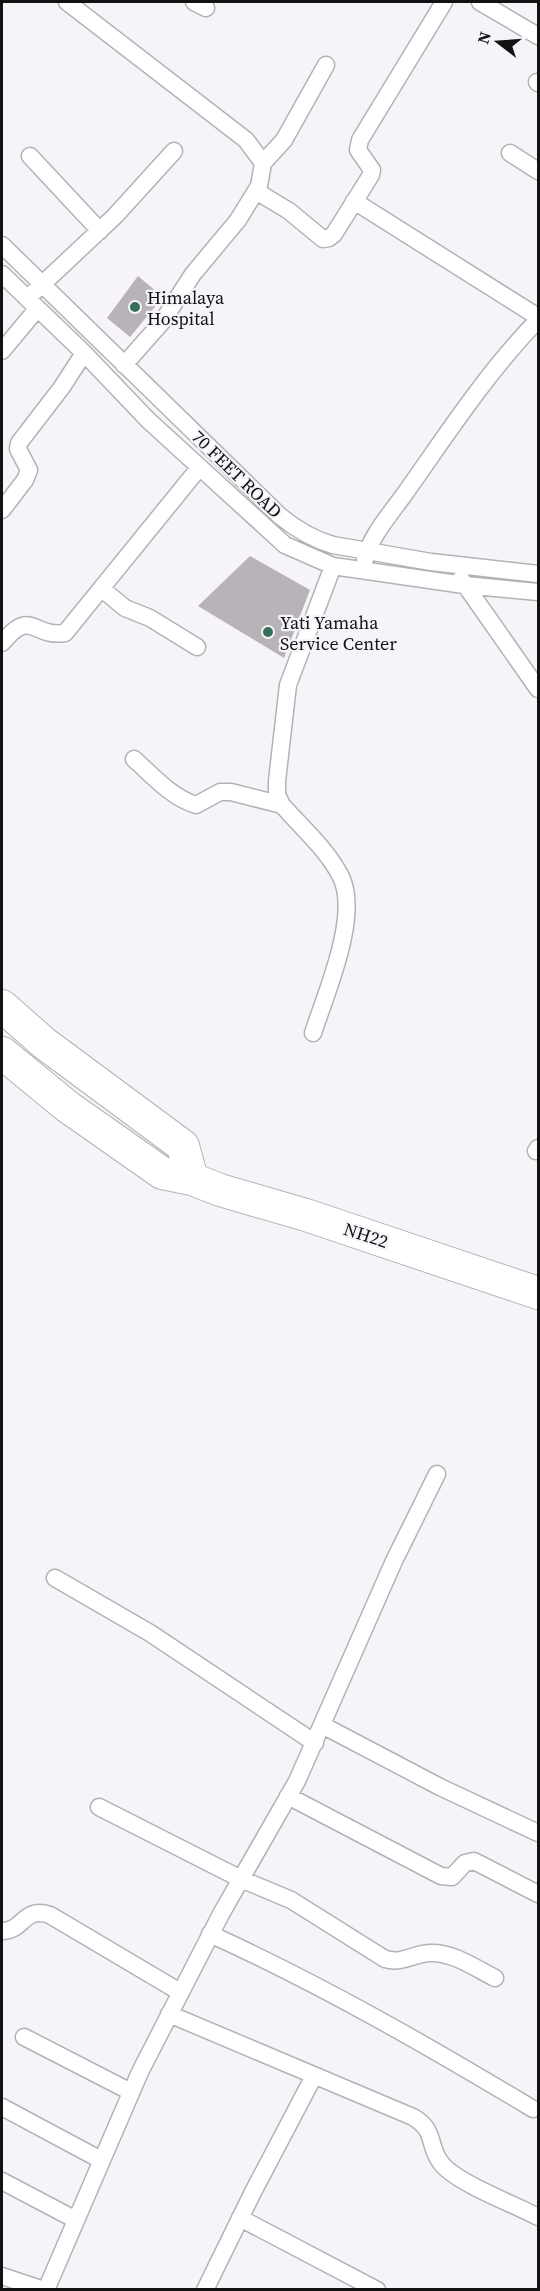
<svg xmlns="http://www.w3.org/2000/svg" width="540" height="2291" viewBox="0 0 540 2291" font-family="'Source Serif 4',serif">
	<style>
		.building { fill: #b7b3b8 }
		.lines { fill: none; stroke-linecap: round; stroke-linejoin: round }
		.street-casing { stroke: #b5b2b7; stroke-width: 19 }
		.highway-casing { stroke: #b5b2b7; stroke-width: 34 }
		.street { stroke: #fff; stroke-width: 16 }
		.highway { stroke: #fff; stroke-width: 32 }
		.poi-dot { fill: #366f57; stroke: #f7f4f9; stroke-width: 2 }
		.labels { text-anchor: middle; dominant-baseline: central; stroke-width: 4.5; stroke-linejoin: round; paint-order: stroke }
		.poi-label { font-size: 18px; fill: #131213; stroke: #f7f4f9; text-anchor: start }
		.street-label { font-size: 18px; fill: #131213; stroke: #f7f4f9 }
	</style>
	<rect width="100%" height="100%" fill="#f7f4f9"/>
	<path class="building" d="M138,276l25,21 -33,40 -23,-19z
		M250,556l60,34 -26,68 -86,-52z"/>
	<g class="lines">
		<g class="street-casing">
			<path id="street" d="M67,2l179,138 17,23 -4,23 -21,34 -45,54 -31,48 -38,43
				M194,2l12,6
				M480,2l58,34
				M537,82l1,1
				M510,153l28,18
				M30,156l70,75
				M263,163l21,-23 42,-75
				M256,191l33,20 34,28 6,-1 5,-4 37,-59 1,-5 -14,-20 2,-10 84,-138
				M354,201l184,116
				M2,245l278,271c16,13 32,23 53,29l98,17 107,12
				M2,274l82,79 64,67 137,125 48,21 131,19 74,7
				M34,292l81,-76 59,-65
				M2,351l35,-42
				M2,510l23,-30 4,-10 -11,-21 1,-6 43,-56 22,-34
				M365,559c6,-24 27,-47 41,-67 41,-58 82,-121 132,-172
				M461,579l77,110
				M102,589l23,19 25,10 47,29
				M2,643c30,-36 30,-5 63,-10l134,-165
				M134,759c19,17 37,38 62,46l24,-13h11l51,13
				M313,1033c13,-40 47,-117 28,-156 -14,-28 -39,-49 -59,-72l-5,-10v-14l11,-96 45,-119
				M536,1151l2,-3
				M55,1578l95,55 165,110
				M322,1725l118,62 98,46
				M288,1796l153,80 11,1 13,-14 9,-2 64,33
				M99,1807l142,72 50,21 94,59c18,5 27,-5 45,-6 23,-1 45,15 65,25
				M2,1931c22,0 21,-25 48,-16l130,77
				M210,1934c112,51 218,112 323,175
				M169,2014l244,103c24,14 14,28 28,46 15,20 73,41 97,54
				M24,2037l107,55
				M2,2107l99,53
				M2,2181l74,39
				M240,2218l137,72
				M2,2276l42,14
				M46,2290l94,-218 81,-158 76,-133 97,-220 43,-87
				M205,2290l48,-98 61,-116"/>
		</g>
		<g class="highway-casing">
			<path id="highway" d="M2,1006l42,37 139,103 9,33
				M2,1053l66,54 94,66 30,6 28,11 86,25 232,78"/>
		</g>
		<use href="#street" class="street"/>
		<use href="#highway" class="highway"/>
	</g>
	<g class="poi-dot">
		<circle cx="135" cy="307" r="6"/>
		<circle cx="268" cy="632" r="6"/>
	</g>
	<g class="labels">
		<g class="poi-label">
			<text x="147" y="297">Himalaya<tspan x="147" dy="21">Hospital</tspan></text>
			<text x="280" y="622">Yati Yamaha<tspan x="280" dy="21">Service Center</tspan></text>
		</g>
		<g class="street-label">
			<text transform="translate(237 474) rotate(44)">70 FEET ROAD</text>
			<text transform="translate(366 1235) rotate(18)">NH22</text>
		</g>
	</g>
	<rect width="540" height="2291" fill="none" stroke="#131213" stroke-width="6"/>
	<g transform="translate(498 42) rotate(287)" stroke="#f7f4f9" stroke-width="4.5" paint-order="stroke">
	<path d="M0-4.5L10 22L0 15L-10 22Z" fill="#131213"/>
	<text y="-9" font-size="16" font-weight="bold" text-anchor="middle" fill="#131213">N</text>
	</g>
</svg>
